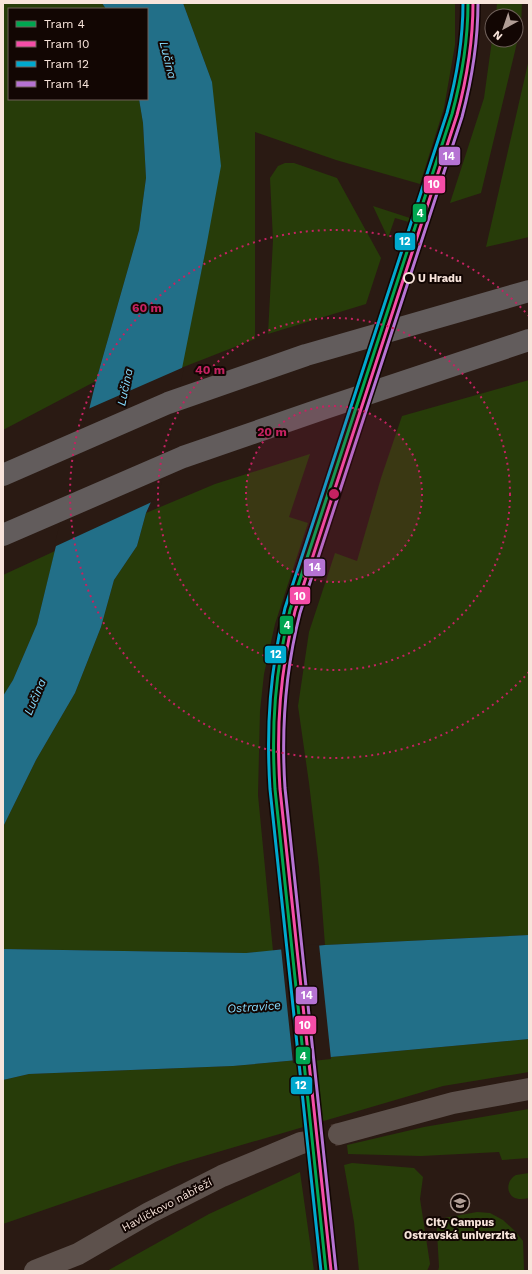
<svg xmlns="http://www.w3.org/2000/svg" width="532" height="1274" viewBox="0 0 532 1274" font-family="'Work Sans',sans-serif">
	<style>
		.green { fill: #273c09 }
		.water { fill: #226f88 }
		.pier { fill: #2a1a13 }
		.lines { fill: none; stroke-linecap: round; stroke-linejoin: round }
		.minor-tunnel { stroke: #493831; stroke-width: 22; stroke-dasharray: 22 11; stroke-linecap: butt }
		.minor { stroke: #5d514c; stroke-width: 22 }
		.major { stroke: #625c5c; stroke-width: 22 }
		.tram-1-casing { stroke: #120603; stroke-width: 6 }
		.tram-2-casing { stroke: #120603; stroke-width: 6 }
		.tram-3-casing { stroke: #120603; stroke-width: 6 }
		.tram-4-casing { stroke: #120603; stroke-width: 6 }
		.tram-1 { stroke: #00a651; stroke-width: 3 }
		.tram-2 { stroke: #f54da8; stroke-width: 3 }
		.tram-3 { stroke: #00a9ce; stroke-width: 3 }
		.tram-4 { stroke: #b673d3; stroke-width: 3 }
		.ring { fill: none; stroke: #c52261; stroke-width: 2; stroke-dasharray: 2 4 }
		.stop-dot { fill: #120603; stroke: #f8e4db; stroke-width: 2 }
		.labels { text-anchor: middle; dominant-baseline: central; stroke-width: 4; stroke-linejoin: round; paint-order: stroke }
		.stop-label { font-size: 11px; font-weight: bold; fill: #f8e4db; stroke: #120603; text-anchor: start }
		.street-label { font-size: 11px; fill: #f8e4db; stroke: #120603 }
		.poi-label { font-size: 11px; font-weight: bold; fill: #f8e4db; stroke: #120603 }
		.water-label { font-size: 12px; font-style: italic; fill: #86ddff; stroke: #120603 }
		.centre { fill: #c52261; stroke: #120603; stroke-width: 2 }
		.ring-label { font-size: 12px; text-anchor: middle; font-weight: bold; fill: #c52261; stroke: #120603; stroke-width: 4; stroke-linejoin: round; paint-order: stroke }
		.line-badge { stroke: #120603; stroke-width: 1.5 }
		.badge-label { font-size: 11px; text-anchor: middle; font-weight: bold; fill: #fff }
	</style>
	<rect width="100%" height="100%" fill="#2a1a13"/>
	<path class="green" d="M3,3h99l4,6h-97v90h130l4,24 3,55 -7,52 -43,151 -93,49z
		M183,3h272v42l-11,63 -24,76 -84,-24 -81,-28v207l-74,29 25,-120 6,-166z
		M497,3h25l-1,23 -40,167 -31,10 34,-105 8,-58h24v-24h-20z
		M529,59v178l-43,10z
		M285,163h9l43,15 44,80 -15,46 -98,30 5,-94 -3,-62 8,-12z
		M373,206l40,13 -1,4 -17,-5 -7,20z
		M529,380v555l-204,10 -6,-78 -10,-84 -11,-77 11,-74 26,-79 22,8 24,-83 21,-62z
		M310,454l-21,63 19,6 -33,101 -11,50 -4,37 -2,84 15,156 -27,2 -243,-4v-122l33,-67 39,-67 26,-66 13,-47 23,-34 9,-33 69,-29z
		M55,551l-18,73 -24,56 -10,16v-121z
		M529,1039v33l-86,14 -266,78 -174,60v-144l26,-6 204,-8z
		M529,1109v49l-27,2 -3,-8 -78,4 -73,-2 -1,-9 77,-18z
		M352,1163l62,5 9,9 -3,22 10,65 -3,7h-68l-5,-49 -10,-57z
		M300,1172l14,99h-207l102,-57z
		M529,1173v25c-5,1 -11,2 -16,-1 -8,-6 -5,-18 3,-22 4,-1 9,-1 13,-2z
		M477,1212l13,1 13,7 12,11 8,10 1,30h-86l1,-4 -2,-35v-6l2,-4 5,-4z"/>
	<path class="water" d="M102,3h81l29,79 9,84 -15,82 -47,236 -13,29 -9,33 -23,34 -13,47 -26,66 -39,67 -33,67v-131l10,-16 24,-56 59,-243 43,-151 7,-52 -3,-55 -4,-24h8v-90h-41z
		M529,935v104l-296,27 -204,8 -26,6v-131l243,4 79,-8z"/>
	<path class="pier" d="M184,367l-23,118 -7,16 -100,46 34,-138z
		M319,944l12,115 -38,4 -12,-115z"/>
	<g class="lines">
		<path class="minor-tunnel" d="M301,1143l38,-9"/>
		<path class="minor" d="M339,1134l114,-31 76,-14
			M35,1271l43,-17 71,-41 73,-37 79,-33"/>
		<path class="major" d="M3,475l165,-72 138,-48 223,-64
			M3,535l180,-78 142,-49 204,-68"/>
		<g class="tram-1-casing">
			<path id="tram-1" d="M326,1271l-51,-482c-4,-63 0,-117 15,-179l162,-496c10,-37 16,-73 16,-111"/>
		</g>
		<g class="tram-2-casing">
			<path id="tram-2" d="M331,1270l-51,-481c-4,-63 0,-117 15,-178l162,-496c10,-37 16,-74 16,-112"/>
		</g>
		<g class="tram-3-casing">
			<path id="tram-3" d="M321,1271l-51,-482c-4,-63 0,-119 15,-181l162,-495c10,-37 16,-72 16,-110"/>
		</g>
		<g class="tram-4-casing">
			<path id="tram-4" d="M336,1270l-51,-482c-4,-61 0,-116 15,-175l162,-496c10,-38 16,-75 16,-114"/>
		</g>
		<use href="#tram-1" class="tram-1"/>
		<use href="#tram-2" class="tram-2"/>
		<use href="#tram-3" class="tram-3"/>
		<use href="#tram-4" class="tram-4"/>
	</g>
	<circle cx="334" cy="494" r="88" fill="#c52261" fill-opacity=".12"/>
	<g class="ring">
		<circle cx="334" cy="494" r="88"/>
		<circle cx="334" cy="494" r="176"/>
		<path d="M529 672A264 264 0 1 1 529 316"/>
	</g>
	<defs>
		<g id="university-ring" transform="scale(1)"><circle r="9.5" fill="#120603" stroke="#b09d95" stroke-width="1.5"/><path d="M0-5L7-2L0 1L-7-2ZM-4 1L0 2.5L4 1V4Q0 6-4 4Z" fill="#b09d95"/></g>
	</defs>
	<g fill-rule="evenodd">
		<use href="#university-ring" x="460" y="1203"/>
	</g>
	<circle class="stop-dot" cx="409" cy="278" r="5"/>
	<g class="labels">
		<g class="stop-label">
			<text x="418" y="278">U Hradu</text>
		</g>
		<g class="street-label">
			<text transform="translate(167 1205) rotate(-28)">Havlíčkovo nábřeží</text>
		</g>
		<g class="poi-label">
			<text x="460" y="1222">City Campus<tspan x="460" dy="13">Ostravská univerzita</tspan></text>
		</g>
		<g class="water-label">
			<text transform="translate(168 60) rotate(76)">Lučina</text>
			<text transform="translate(125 387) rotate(-78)">Lučina</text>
			<text transform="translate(35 697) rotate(-67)">Lučina</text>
			<text transform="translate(254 1007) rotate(-4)">Ostravice</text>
		</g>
	</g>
	<circle cx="334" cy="494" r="6" class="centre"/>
	<g class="ring-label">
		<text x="147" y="312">60 m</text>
		<text x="210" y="374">40 m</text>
		<text x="272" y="436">20 m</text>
	</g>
	<g class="line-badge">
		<rect x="438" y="146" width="23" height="20" rx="4" fill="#b673d3"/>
		<rect x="423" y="175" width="23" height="19" rx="4" fill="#f54da8"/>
		<rect x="412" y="203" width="15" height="20" rx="4" fill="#00a651"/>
		<rect x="394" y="232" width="22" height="19" rx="4" fill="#00a9ce"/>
		<rect x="303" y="558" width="23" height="19" rx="4" fill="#b673d3"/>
		<rect x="289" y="586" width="22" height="19" rx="4" fill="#f54da8"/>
		<rect x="279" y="615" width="15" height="20" rx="4" fill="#00a651"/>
		<rect x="264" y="645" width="23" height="19" rx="4" fill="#00a9ce"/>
		<rect x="295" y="986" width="23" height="19" rx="4" fill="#b673d3"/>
		<rect x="294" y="1015" width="23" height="20" rx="4" fill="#f54da8"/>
		<rect x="295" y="1046" width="16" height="19" rx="4" fill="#00a651"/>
		<rect x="290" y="1076" width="23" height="19" rx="4" fill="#00a9ce"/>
	</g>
	<g class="badge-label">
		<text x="449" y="160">14</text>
		<text x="434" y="188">10</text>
		<text x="420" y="217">4</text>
		<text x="405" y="245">12</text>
		<text x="315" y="571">14</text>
		<text x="300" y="600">10</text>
		<text x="287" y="629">4</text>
		<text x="276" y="658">12</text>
		<text x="307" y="999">14</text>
		<text x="305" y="1029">10</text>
		<text x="303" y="1060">4</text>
		<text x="301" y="1089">12</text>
	</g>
	<rect width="532" height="1274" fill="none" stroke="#f8e4db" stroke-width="8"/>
	<rect x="8" y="8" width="140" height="92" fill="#120603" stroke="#6e5f59"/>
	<rect x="16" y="21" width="20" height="6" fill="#00a651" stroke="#6e5f59"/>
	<text x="44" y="28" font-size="12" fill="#f8e4db">Tram 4</text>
	<rect x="16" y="41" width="20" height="6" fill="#f54da8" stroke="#6e5f59"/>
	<text x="44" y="48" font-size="12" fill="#f8e4db">Tram 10</text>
	<rect x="16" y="61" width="20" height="6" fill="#00a9ce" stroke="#6e5f59"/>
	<text x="44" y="68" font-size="12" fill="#f8e4db">Tram 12</text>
	<rect x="16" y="81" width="20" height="6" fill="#b673d3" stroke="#6e5f59"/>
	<text x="44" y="88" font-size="12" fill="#f8e4db">Tram 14</text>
	<g transform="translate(504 28) rotate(220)"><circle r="19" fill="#120603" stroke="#6e5f59"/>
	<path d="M0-3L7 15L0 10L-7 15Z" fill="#b09d95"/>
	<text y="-6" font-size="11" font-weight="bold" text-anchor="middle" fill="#f8e4db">N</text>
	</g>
</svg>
